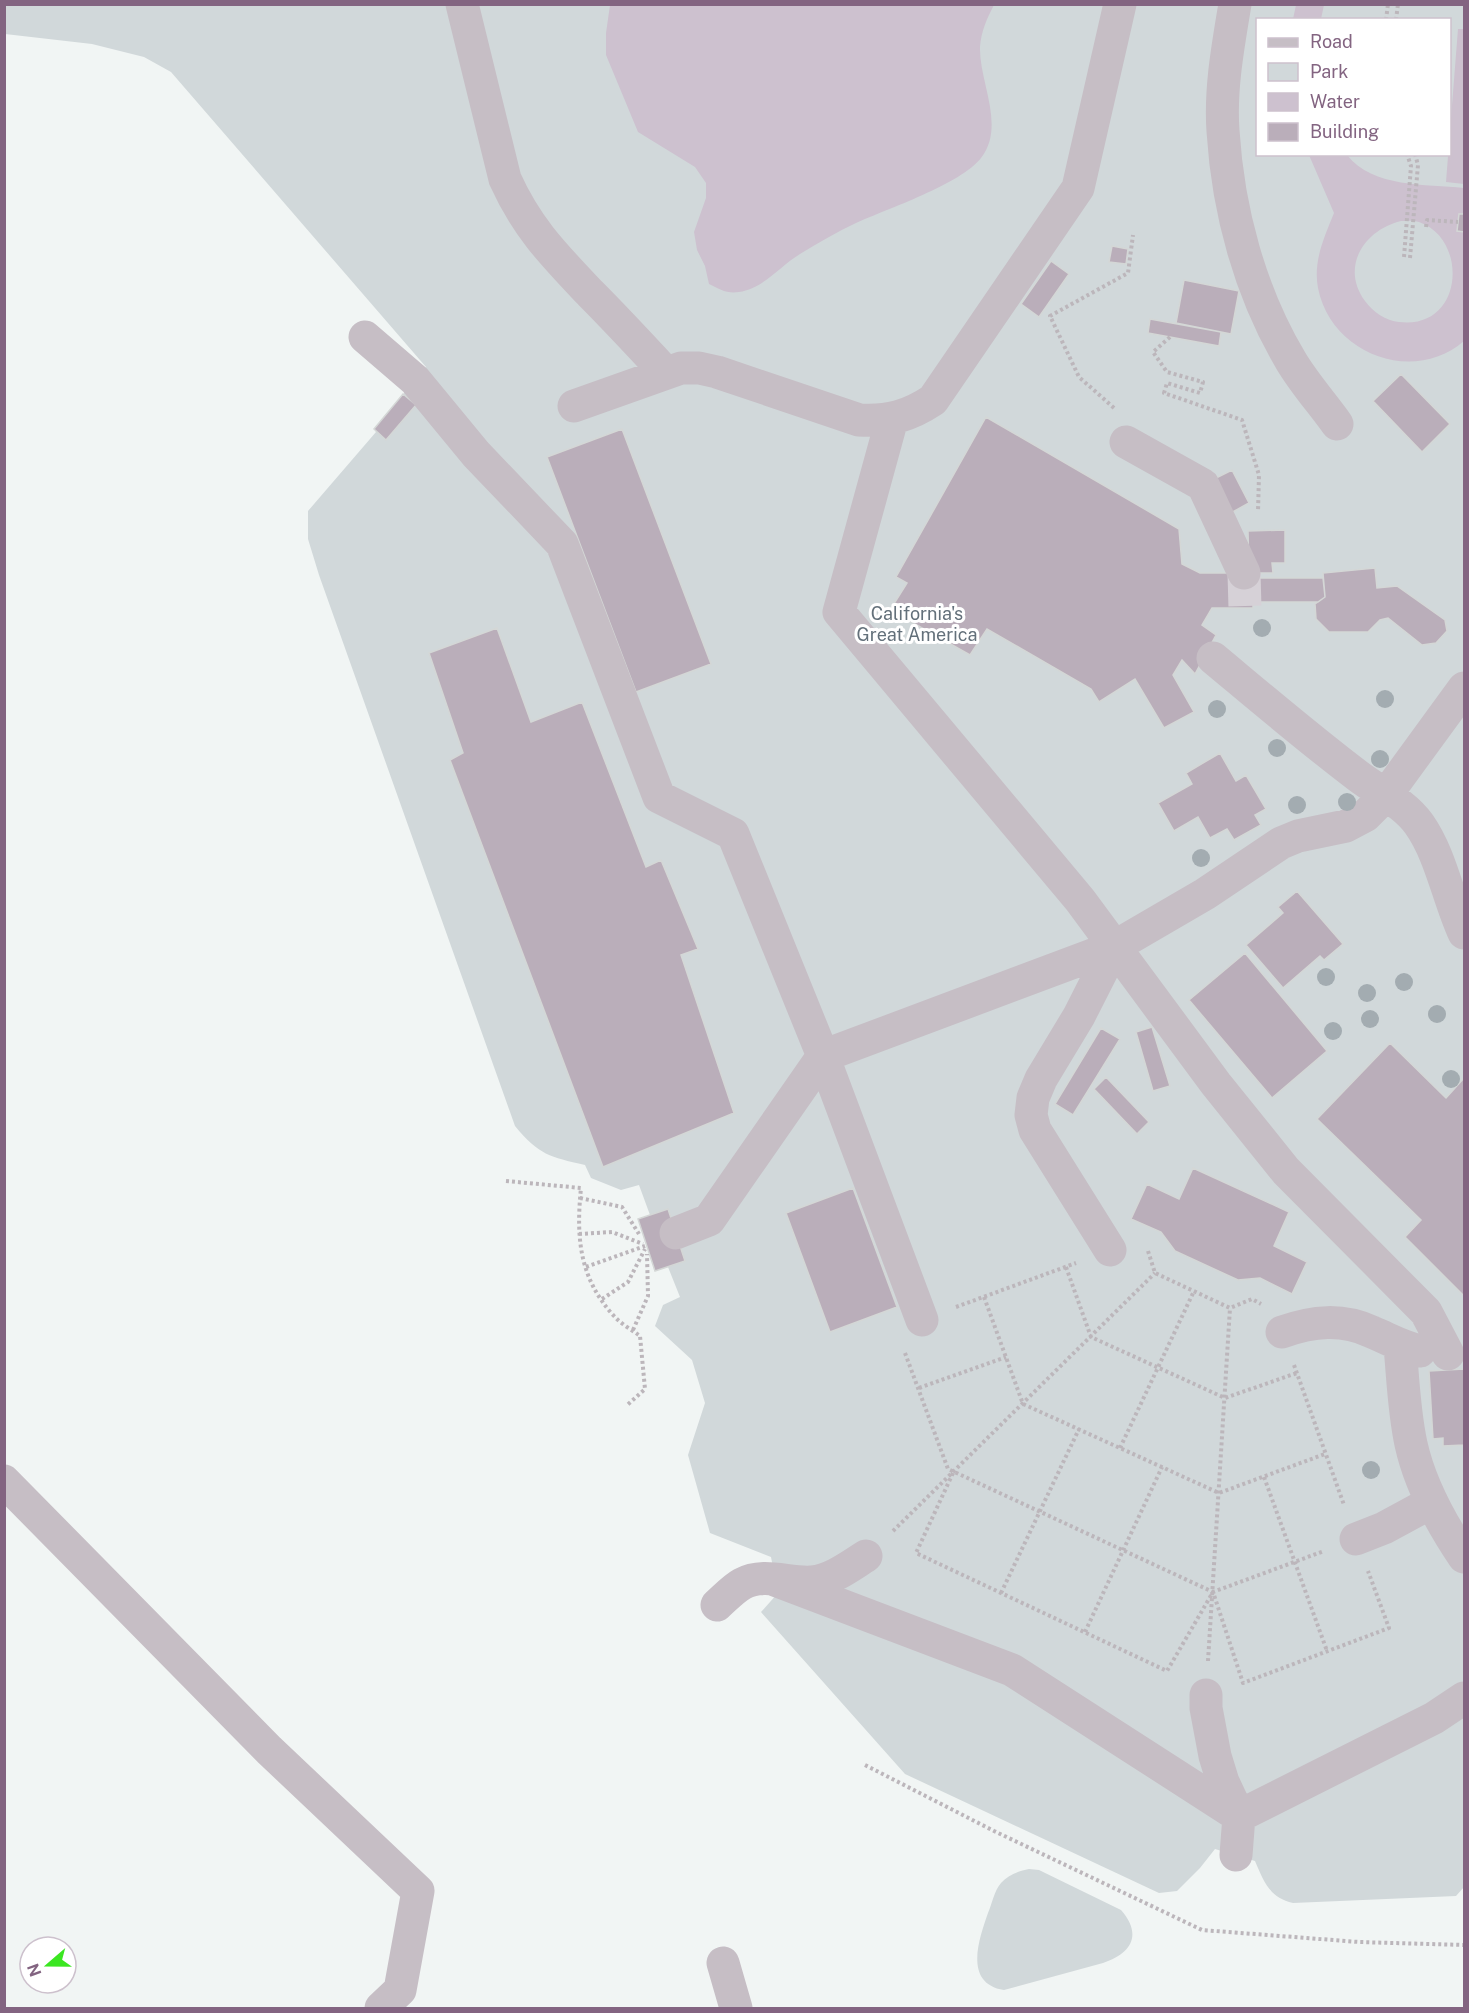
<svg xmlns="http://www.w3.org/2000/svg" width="1469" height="2013" viewBox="0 0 1469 2013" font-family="'Public Sans',sans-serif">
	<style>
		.green { fill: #d1d8da; fill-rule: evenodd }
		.water { fill: #cdc1cf; fill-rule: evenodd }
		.building { fill: #baaeba; stroke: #d4d7d6; stroke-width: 1.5 }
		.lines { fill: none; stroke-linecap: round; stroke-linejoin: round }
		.minor-tunnel { stroke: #d6d1d7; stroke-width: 33; stroke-dasharray: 33 16; stroke-linecap: butt }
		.path { stroke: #bcb6bb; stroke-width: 4; stroke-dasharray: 3 3; stroke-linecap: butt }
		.minor { stroke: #c6bec5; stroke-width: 33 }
		.tree { fill: #a3acb1 }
		.labels { text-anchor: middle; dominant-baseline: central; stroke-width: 6; stroke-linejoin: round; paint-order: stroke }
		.park-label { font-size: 18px; fill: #63707a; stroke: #fff }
	</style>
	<rect width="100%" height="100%" fill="#f1f5f4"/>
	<path class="green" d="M5,4l1459,1v1882l-8,9 -163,7c-24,-6 -29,-21 -38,-42l-40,-12 -15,19 -23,23 -18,2 -254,-119 -144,-162 17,-19 -7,-36 -61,-24 -22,-78 17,-52 -13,-43 -37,-34 8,-21 17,-8 -12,-30 -13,4 -17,-52 12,-4 -11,-30 -18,5 -30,-12 -6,-13c-35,-8 -46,-10 -70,-39l-196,-551 -11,-36v-28l68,-79 -2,-3 52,-62 -255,-295 -27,-15 -52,-13 -87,-10zM1258,20h192v134h-192z
		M1029,1869l10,1 82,40c22,25 10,44 -18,53l-99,27c-41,-7 -25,-51 -16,-77 4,-9 6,-22 13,-30 7,-8 18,-12 28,-14z"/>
	<path class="water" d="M610,5h384c-7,13 -13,27 -14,42 -1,35 26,79 1,111 -20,26 -94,51 -125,65 -19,9 -38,20 -56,31 -20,12 -37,35 -61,38 -12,2 -20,-3 -30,-8l-4,-18 -8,-16 -3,-18 12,-34v-15l-11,-16 -57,-35 -32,-77v-22z
		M1296,5h28l-3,14h-28z
		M1458,29h6v155l-18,-2z
		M1309,155h38c26,33 79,29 117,33v153c-51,44 -133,13 -146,-53 -5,-27 6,-50 16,-75zM1401,221c6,0 12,-1 18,1 50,17 45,108 -20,100 -13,-1 -26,-10 -34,-21 -25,-34 -1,-71 36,-80z"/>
	<path class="building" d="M1459,214h5v18l-7,-1z
		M1112,246l16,3 -2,15 -17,-2z
		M1051,261l18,13 -30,43 -18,-13z
		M1184,280l55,11 -8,43 -55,-11z
		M1150,319l71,13 -2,14 -71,-13z
		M1401,374l49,50 -28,28 -49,-51z
		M403,394l13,11 -30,35 -12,-11z
		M986,417l193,112 3,35 18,9h49l4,5v30h-41l-10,17 14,10 -21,39 -13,-14 -9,15 21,37 -30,16 -29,-49 -36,23 -8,-13 -104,-60 -17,26 -80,-45 17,-27 -11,-6z
		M622,429l89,235 -75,28 -89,-235z
		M1232,470l17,33 -20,11 -17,-34z
		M1285,530v33h-13l1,10h-24l-1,-42z
		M1375,568l2,20 20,-2 48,34 2,11 -11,12 -14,2 -34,-27 -8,2 -12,12h-39l-13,-13 -1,-15 10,-7 -2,-24z
		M1253,578h70l2,19 -7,5h-65z
		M497,628l34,94 51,-20 64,165 15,-7 37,89 -17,6 53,158 -131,54 -153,-407 13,-7 -34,-100z
		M1220,753l16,28 10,-6 20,34 -11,6 6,10 -27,15 -7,-11 -17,9 -12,-21 -24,14 -16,-28 34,-19 -6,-11z
		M1297,891l46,53 -19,16 -4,-4 -37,32 -37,-43 37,-32 -5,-6z
		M1245,953l82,98 -55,47 -83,-98z
		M1152,1027l18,59 -17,5 -17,-59z
		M1101,1028l19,11 -47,76 -18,-11z
		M1390,1043l56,55 18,-20v218l-59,-59 16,-17 -104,-101z
		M1106,1077l43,45 -12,12 -43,-45z
		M1193,1168l96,44 -15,34 33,16 -15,32 -32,-16 -22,2 -63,-29 -14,-19 -30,-13 16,-35 32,15z
		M853,1188l44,119 -67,25 -44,-119z
		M668,1209l17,52 -30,10 -17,-52z
		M1464,1369v76l-21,1v-8l-10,1 -4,-68z"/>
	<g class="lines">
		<path class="minor-tunnel" d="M1244,573l1,35"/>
		<path class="path" d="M1386,20l2,-16
			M1396,20l2,-16
			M1426,227l1,-7 31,2
			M1404,257l7,-91 -4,-12
			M1410,258l8,-93 -3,-11
			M1170,337l-17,15 14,20 36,10 -3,11 -33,-10 -3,10 78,27 17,55 -1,37
			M1114,408l-35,-31 -29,-61 78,-43 5,-38
			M506,1181l75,7c-5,49 -2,90 33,128 7,8 18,14 26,20l5,53 -19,17
			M580,1198l42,9 17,27
			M579,1234l33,-2 31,12
			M1148,1251l7,22 75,35 22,-9 9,5
			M586,1267l59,-21
			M1066,1267l25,70 134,61 72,-25
			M984,1297l39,107 196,89 106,-39
			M602,1299l26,-17 17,-33
			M956,1307l120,-44
			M633,1330l15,-34 -1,-42
			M905,1353l43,116 265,123 30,91 146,-55 -21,-57
			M1294,1365l50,140
			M919,1388l87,-31
			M1120,1448l74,-157
			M953,1473l-37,80 251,118 46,-79 111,-41
			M1264,1477l63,174
			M893,1531l262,-258
			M1001,1593l78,-164
			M1085,1632l77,-165
			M1208,1661l22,-353
			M865,1765l129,66 208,99 157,12 105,3"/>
		<path class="minor" d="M462,4l43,175c22,49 49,76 85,114 26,26 51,53 76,80
			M1235,4c-7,42 -15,85 -12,127 5,80 27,161 68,230 13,22 31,42 46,63
			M365,337l50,43 61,74 86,90 97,253 74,37 90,222 99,264
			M574,406l107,-38h18l18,4 142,48c29,2 50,-4 74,-20l145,-212 42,-184
			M892,419l-53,193 241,288 136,184 70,87 140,141 22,42
			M1126,442l77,43 41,88
			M1213,658c48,40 96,81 145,118 21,16 46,27 61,48 22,31 29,74 45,109
			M676,1233l33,-13 114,-164 291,-109 91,-53 76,-51 17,-7 48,-10 19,-10 21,-21 78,-107
			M1110,1250l-75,-120 -4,-15 2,-17 8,-19 38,-63 35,-69
			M1282,1332c31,-11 60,-14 90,0 19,8 28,14 48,19
			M1400,1346c3,33 4,66 11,98 9,41 30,79 53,113
			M4,1481l265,269 149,141 -18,99 -19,18
			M1356,1539l28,-11 48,-26
			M775,1580l237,90 227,146
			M717,1605c8,-7 16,-16 25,-21 22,-12 47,0 70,-2 20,-2 38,-16 54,-26
			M1206,1695v13l9,48 8,26 16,34 -3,39
			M1239,1816l195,-98 30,-20
			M723,1963l13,45"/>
	</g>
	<g class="tree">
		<circle cx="1262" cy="628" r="9"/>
		<circle cx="1385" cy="699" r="9"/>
		<circle cx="1217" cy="709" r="9"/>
		<circle cx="1277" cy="748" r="9"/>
		<circle cx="1380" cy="759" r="9"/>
		<circle cx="1347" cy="802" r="9"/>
		<circle cx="1297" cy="805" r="9"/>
		<circle cx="1201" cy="858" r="9"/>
		<circle cx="1326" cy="977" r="9"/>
		<circle cx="1404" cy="982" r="9"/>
		<circle cx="1367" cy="993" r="9"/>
		<circle cx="1437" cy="1014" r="9"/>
		<circle cx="1370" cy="1019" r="9"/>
		<circle cx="1333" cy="1031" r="9"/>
		<circle cx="1451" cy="1079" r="9"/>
		<circle cx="1371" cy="1470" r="9"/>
	</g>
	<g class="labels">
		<g class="park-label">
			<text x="917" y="613">California's<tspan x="917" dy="21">Great America</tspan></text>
		</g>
	</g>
	<rect width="1469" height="2013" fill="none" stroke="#836481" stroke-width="12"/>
	<rect x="1256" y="18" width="195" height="138" fill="#ffffff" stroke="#cdc1cd" stroke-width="1.5"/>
	<rect x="1268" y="38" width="30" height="9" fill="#c6bec5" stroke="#cdc1cd" stroke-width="1.5"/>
	<text x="1310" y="48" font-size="18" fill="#836481">Road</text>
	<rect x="1268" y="63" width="30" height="18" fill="#d1d8da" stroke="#cdc1cd" stroke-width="1.5"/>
	<text x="1310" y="78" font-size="18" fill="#836481">Park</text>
	<rect x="1268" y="93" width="30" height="18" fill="#cdc1cf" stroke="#cdc1cd" stroke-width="1.5"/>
	<text x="1310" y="108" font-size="18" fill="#836481">Water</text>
	<rect x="1268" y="123" width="30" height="18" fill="#baaeba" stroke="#cdc1cd" stroke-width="1.5"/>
	<text x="1310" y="138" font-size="18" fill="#836481">Building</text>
	<g transform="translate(48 1965) rotate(250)"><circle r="28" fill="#ffffff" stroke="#cdc1cd" stroke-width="1.5"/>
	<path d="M0-4.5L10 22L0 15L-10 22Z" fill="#3be621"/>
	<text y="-9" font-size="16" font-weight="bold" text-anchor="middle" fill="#836481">N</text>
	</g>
</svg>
